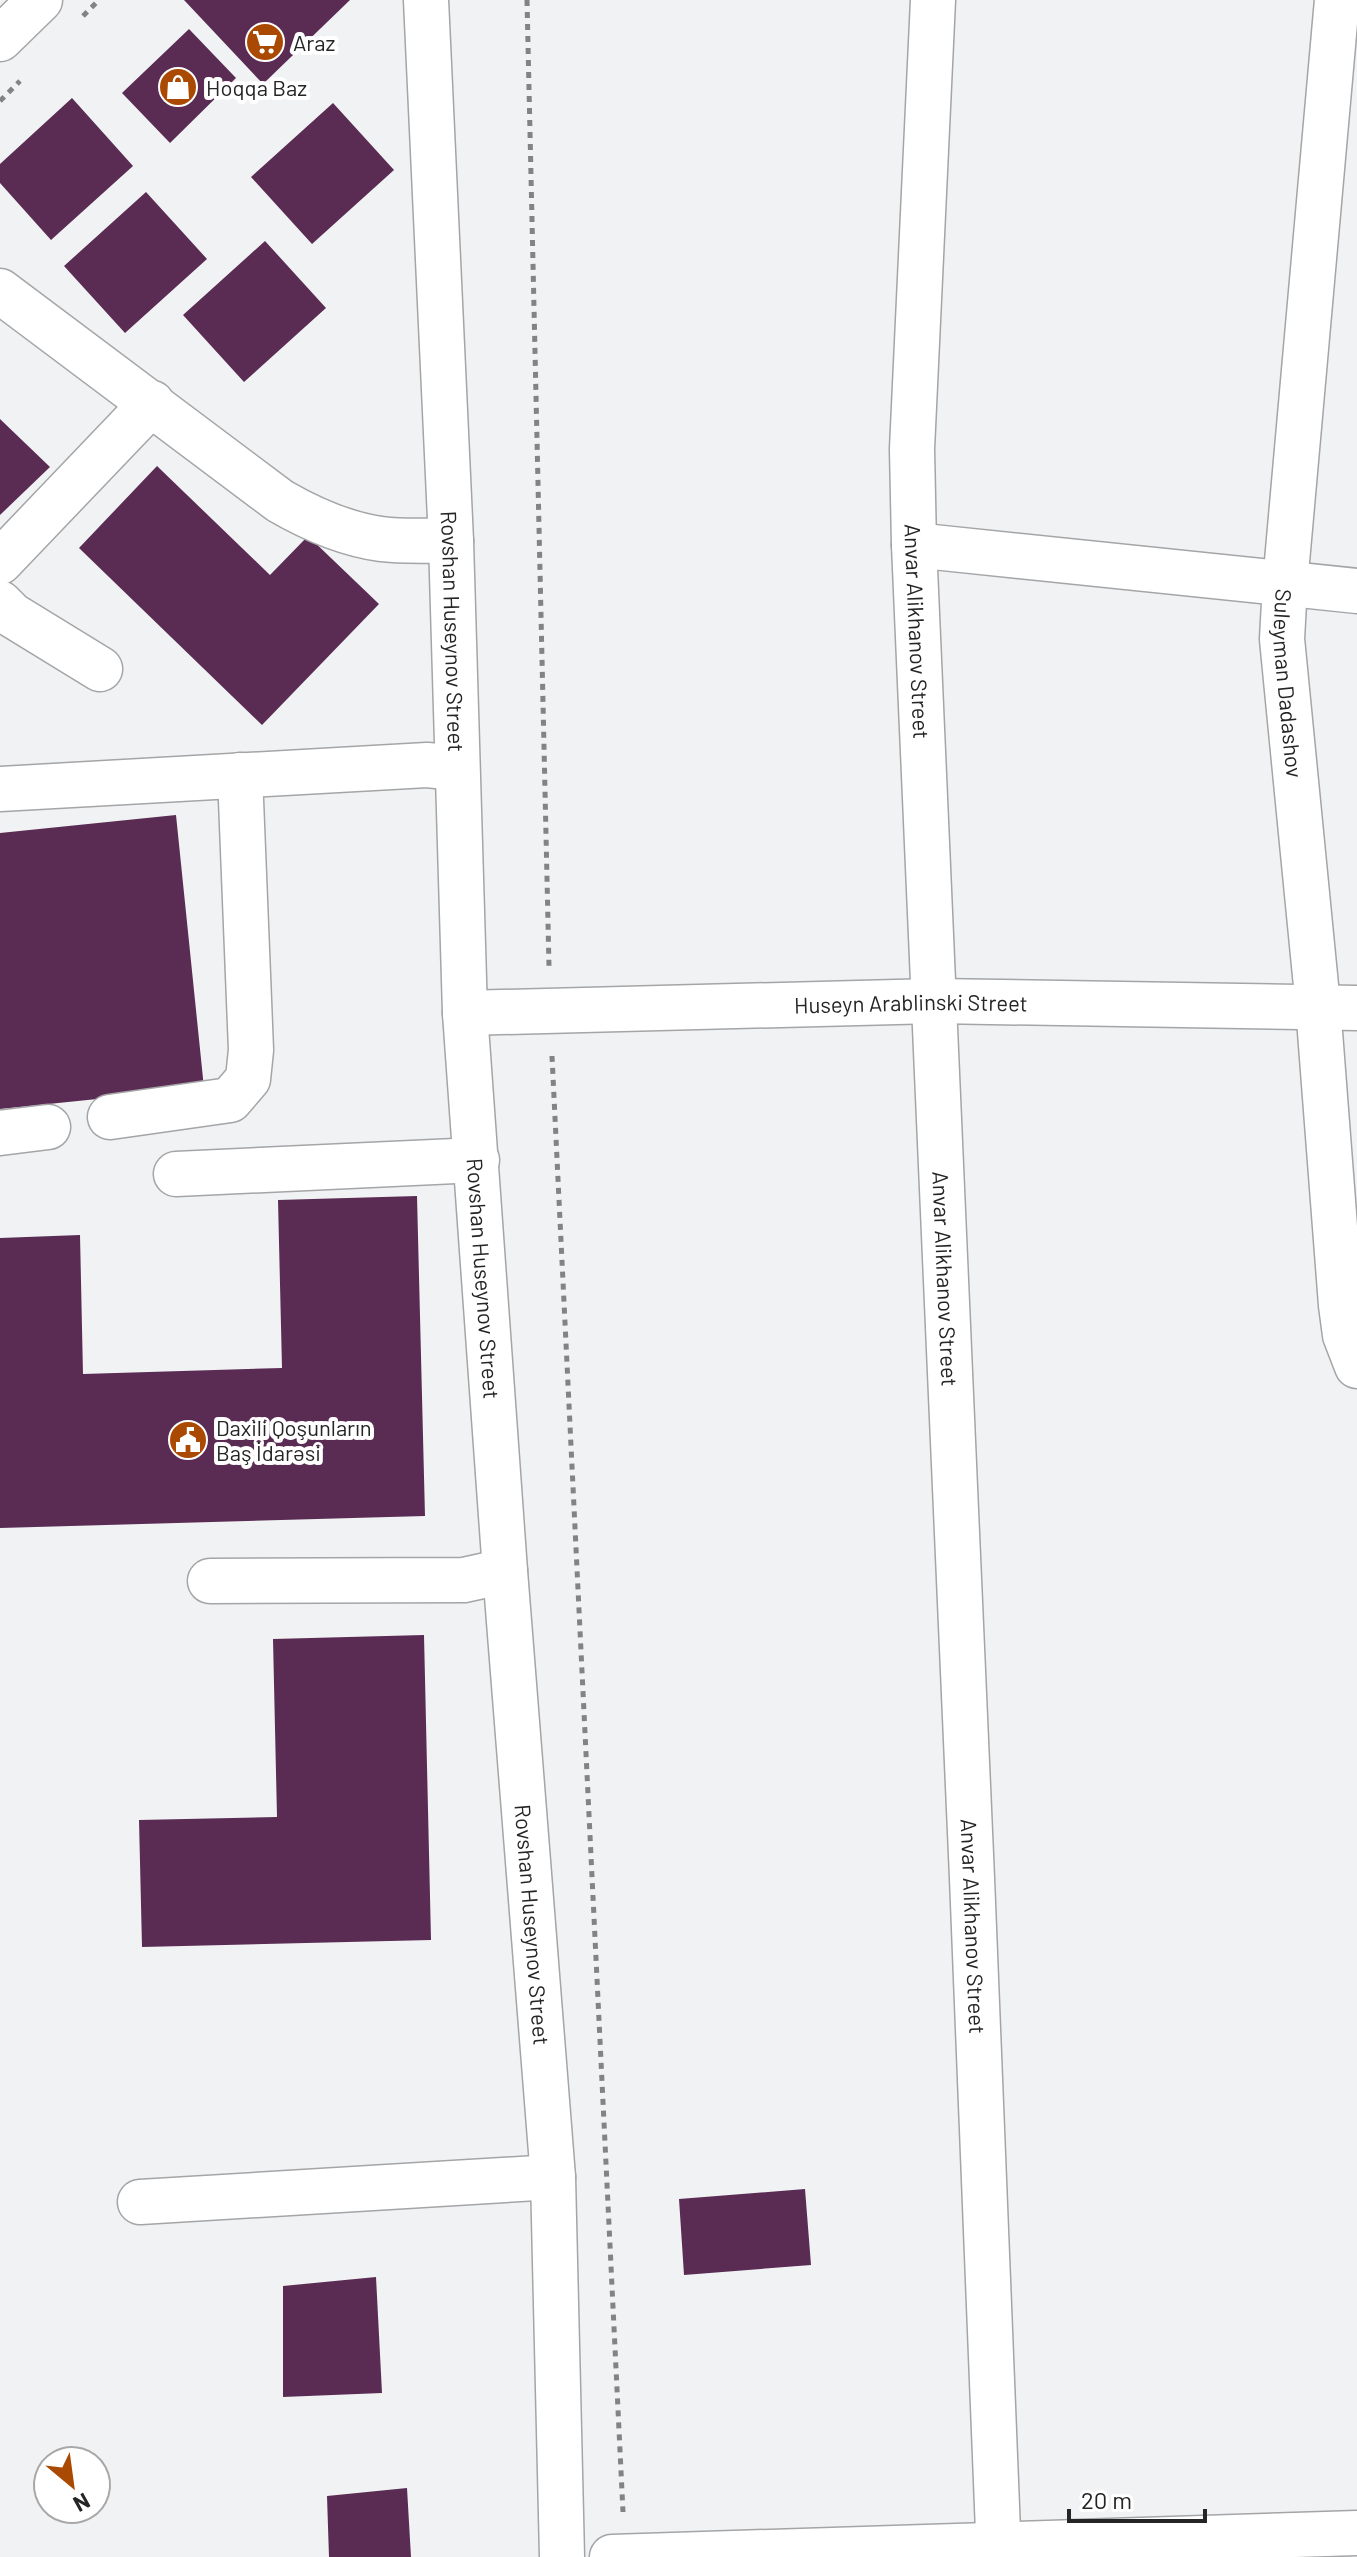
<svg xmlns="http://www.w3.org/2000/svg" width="1357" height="2557" viewBox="0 0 1357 2557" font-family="Barlow,sans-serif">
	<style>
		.building { fill: #5a2c53 }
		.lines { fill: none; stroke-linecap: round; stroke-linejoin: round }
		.minor-casing { stroke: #a4a5a7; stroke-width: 47 }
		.path { stroke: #828384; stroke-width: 5; stroke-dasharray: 6 6; stroke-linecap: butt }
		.minor { stroke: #fff; stroke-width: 44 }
		.labels { text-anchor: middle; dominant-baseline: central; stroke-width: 8; stroke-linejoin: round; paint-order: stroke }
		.poi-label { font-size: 22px; fill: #252526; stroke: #fff; text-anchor: start }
		.street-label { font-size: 22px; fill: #252526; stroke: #fff }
	</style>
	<rect width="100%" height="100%" fill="#f1f2f4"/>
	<path class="building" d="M184,0h166l-87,84z
		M189,29l47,49 -66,65 -48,-50z
		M72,98l61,68 -82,74 -51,-57v-19z
		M333,103l61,67 -82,74 -61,-67z
		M146,192l61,67 -82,74 -61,-67z
		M265,241l61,67 -82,74 -61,-67z
		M0,419l50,48 -50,48z
		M157,466l113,109 38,-39 71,68 -117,121 -183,-177z
		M176,815l28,273 -204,21v-276z
		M417,1196l8,320 -425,12v-290l80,-3 3,139 199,-6 -4,-168z
		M424,1635l7,305 -289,7 -3,-127 138,-3 -4,-178z
		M805,2189l6,76 -127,10 -5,-76z
		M376,2277l6,116 -99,4v-111z
		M407,2488l4,69h-82l-2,-61z"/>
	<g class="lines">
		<g class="minor-casing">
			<g id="minor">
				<path id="s1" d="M426,0l25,541 14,472 40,558 48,606 9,380"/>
				<path id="s2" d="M933,0l-21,449 2,96 58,1333 27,679"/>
				<path id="s3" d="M1337,0l-52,584 -3,55 36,367 23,299 4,30 12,31"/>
				<path d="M0,39l40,-39"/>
				<path d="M0,291l280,210c31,18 65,33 101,38 23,3 47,1 70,2"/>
				<path d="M914,545l443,46"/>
				<path d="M0,562l152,-159"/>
				<path d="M0,603l12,12 88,54"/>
				<path d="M0,789l427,-24 30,3"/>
				<path id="s4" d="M465,1013l470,-12 422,7"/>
				<path d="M110,1117l120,-17 18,-21 3,-29 -11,-275"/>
				<path d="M0,1133l48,-6"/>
				<path d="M176,1174l301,-14"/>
				<path d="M210,1581l254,-1 41,-9"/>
				<path d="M140,2202l413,-25"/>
				<path d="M612,2557l745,-24"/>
			</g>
		</g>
		<path class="path" d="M527,0l22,966
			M83,16l16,-16
			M0,101l20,-20
			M552,1056l71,1456"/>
		<use href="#minor" class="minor"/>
	</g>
	<defs>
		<g id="supermarket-disc" transform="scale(2)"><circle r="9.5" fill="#aa4a02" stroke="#fff"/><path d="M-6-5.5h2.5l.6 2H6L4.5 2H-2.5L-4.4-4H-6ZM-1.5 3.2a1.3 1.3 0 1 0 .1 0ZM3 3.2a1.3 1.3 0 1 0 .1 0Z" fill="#fff"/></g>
		<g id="shop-disc" transform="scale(2)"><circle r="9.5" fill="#aa4a02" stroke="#fff"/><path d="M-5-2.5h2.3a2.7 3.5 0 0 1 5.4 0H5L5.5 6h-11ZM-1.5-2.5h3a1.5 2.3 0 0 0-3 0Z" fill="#fff"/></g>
		<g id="civic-disc" transform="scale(2)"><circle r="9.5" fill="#aa4a02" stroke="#fff"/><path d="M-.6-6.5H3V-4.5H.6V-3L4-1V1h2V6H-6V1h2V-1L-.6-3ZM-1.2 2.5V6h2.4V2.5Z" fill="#fff"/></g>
	</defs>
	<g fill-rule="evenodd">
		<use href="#supermarket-disc" x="265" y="42"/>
		<use href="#shop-disc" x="178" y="87"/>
		<use href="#civic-disc" x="188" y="1440"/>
	</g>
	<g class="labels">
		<g class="poi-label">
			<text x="293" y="42">Araz</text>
			<text x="206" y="87">Hoqqa Baz</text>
			<text x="216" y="1427">Daxili Qoşunların<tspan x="216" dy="25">Baş İdarəsi</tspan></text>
		</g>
		<g class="street-label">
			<text stroke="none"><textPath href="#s2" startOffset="632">Anvar Alikhanov Street</textPath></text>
			<text stroke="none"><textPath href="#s1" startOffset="632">Rovshan Huseynov Street</textPath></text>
			<text stroke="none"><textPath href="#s3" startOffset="686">Suleyman Dadashov</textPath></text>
			<text stroke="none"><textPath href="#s4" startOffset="446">Huseyn Arablinski Street</textPath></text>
			<text stroke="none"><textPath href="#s2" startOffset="1280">Anvar Alikhanov Street</textPath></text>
			<text stroke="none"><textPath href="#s1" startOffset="1280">Rovshan Huseynov Street</textPath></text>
			<text stroke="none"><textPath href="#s1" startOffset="1928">Rovshan Huseynov Street</textPath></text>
			<text stroke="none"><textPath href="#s2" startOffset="1928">Anvar Alikhanov Street</textPath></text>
		</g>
	</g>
	<g transform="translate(72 2485) rotate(151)"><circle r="38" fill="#ffffff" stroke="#a8a8a8" stroke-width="2"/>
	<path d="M0-6L14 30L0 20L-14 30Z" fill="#aa4a02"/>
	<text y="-12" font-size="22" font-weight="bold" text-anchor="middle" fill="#252526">N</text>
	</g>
	<path d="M1069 2509v12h136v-12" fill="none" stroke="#252526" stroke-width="4"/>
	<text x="1081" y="2509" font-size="24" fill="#252526" stroke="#ffffff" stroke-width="6" paint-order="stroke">20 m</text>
</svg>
